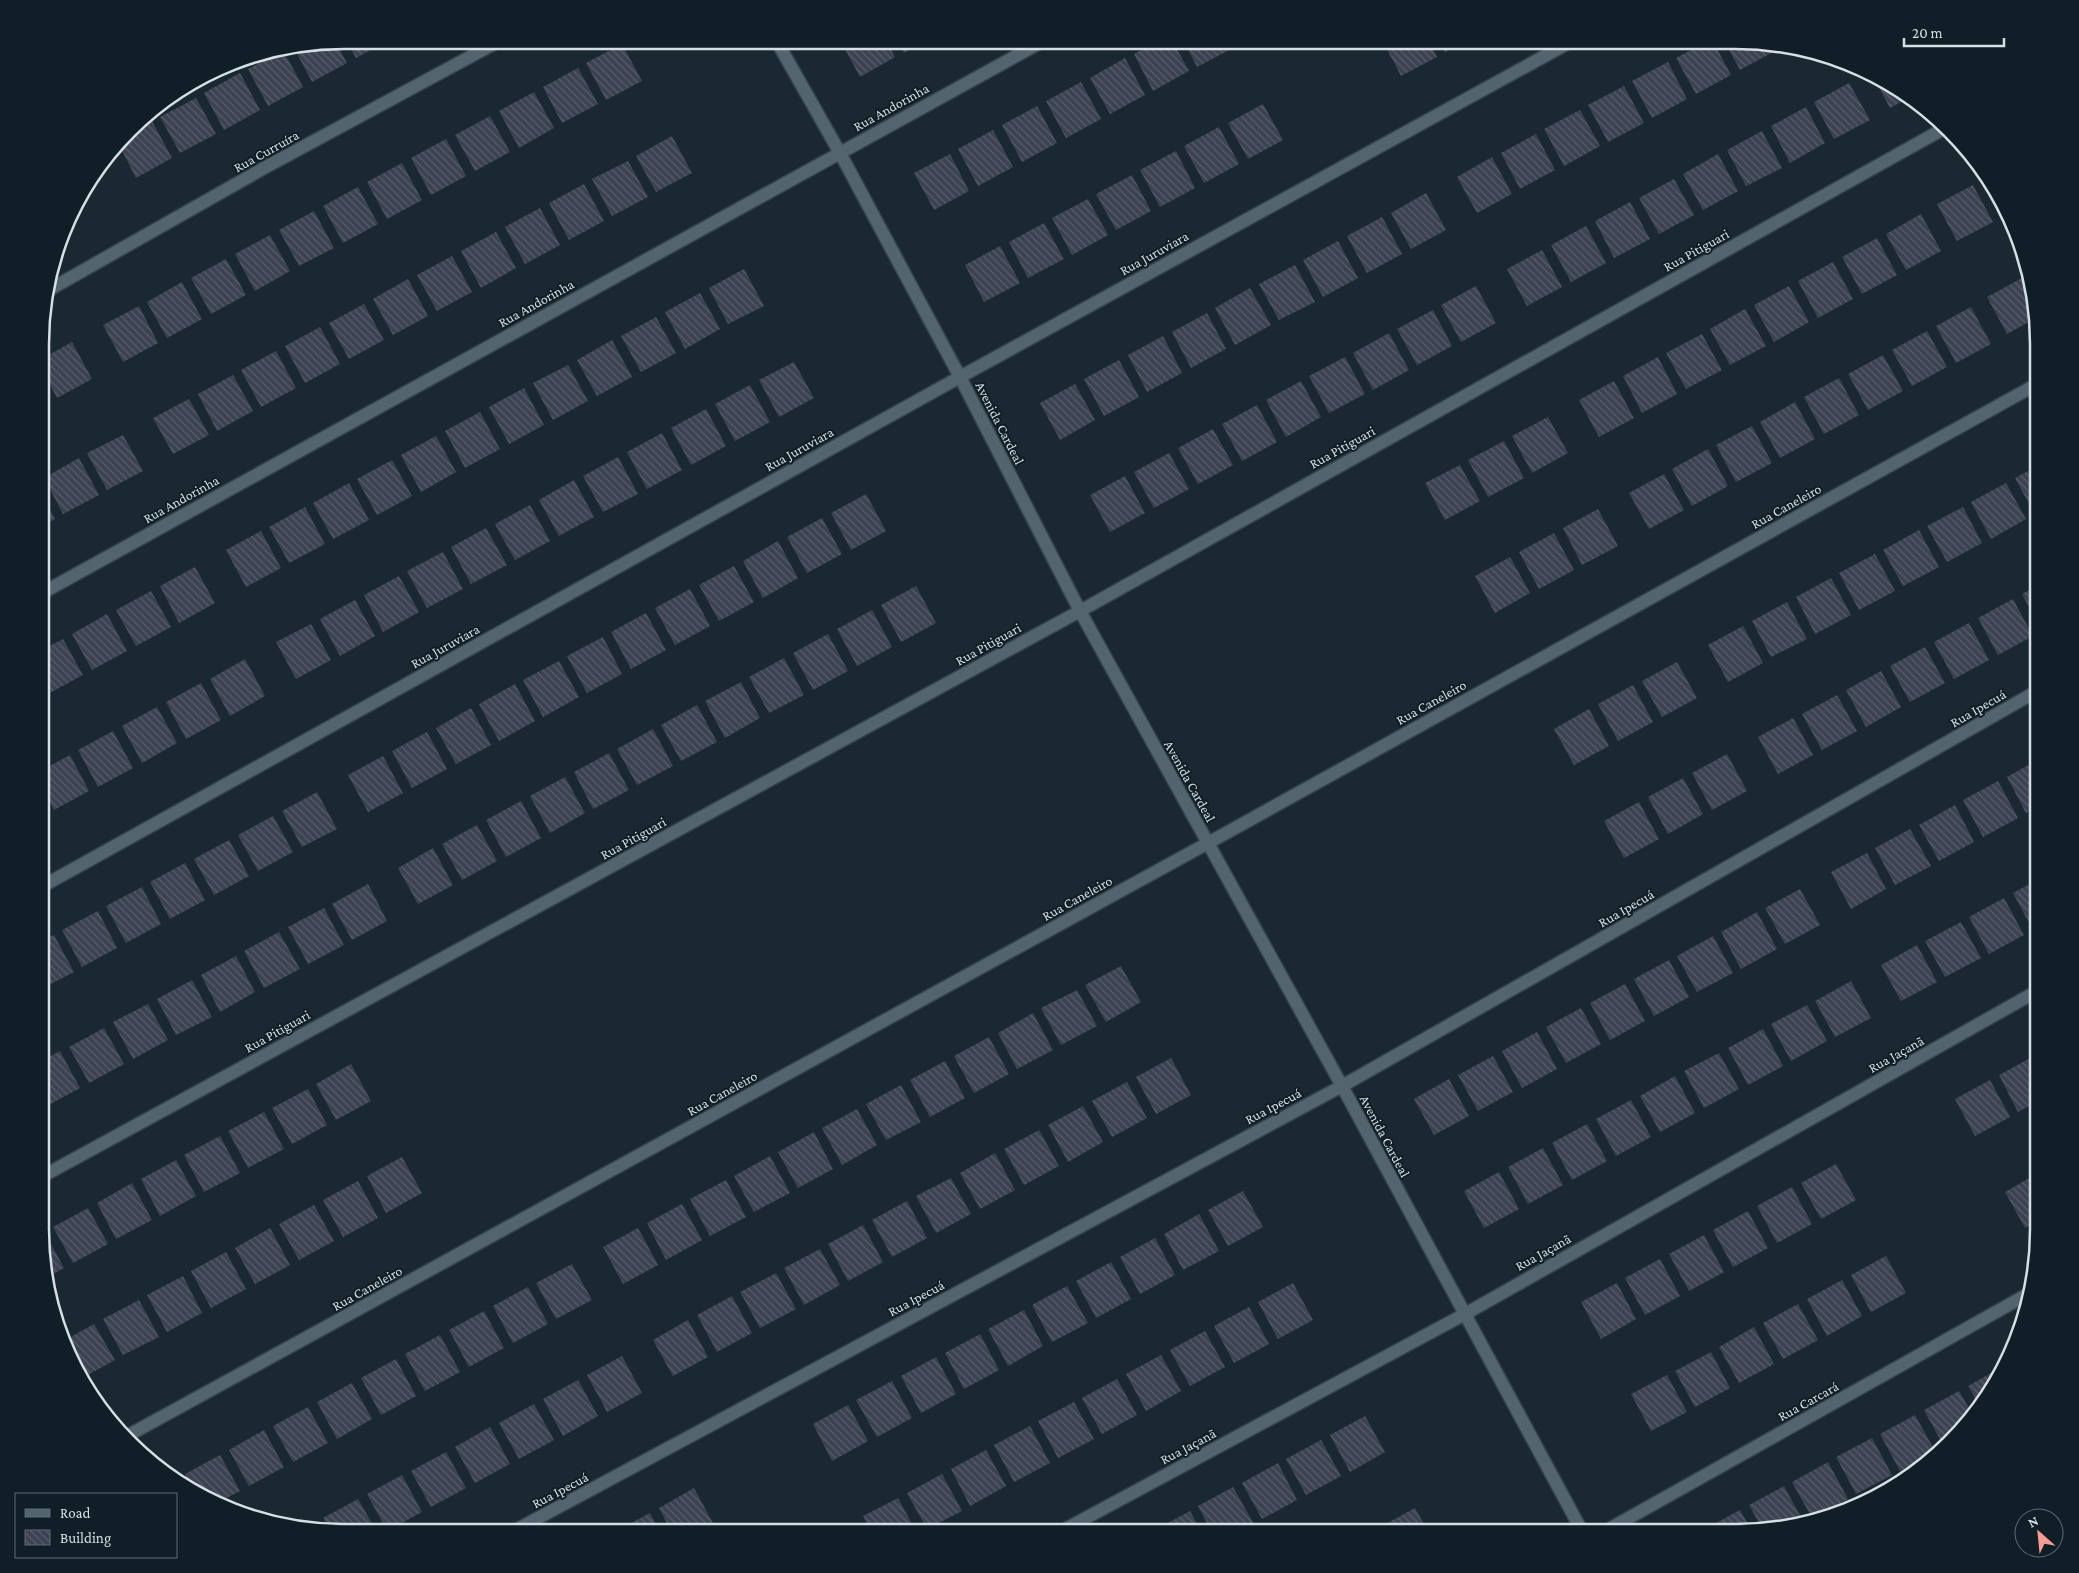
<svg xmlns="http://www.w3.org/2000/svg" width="2079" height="1573" viewBox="0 0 2079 1573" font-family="'Crimson Pro',serif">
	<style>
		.building { fill: url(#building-back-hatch) }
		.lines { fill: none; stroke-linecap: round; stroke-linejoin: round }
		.street-casing { stroke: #36424a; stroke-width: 15 }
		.street { stroke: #53646f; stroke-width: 12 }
		.labels { text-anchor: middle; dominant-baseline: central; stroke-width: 4; stroke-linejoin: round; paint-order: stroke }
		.street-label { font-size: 14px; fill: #d6dfe5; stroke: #101e28 }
		.rim { fill: none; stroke: #d6dfe5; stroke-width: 2.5 }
	</style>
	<defs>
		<pattern id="building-back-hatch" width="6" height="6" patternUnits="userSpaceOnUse" patternTransform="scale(1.25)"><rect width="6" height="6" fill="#3c4251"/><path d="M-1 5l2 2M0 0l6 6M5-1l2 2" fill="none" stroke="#575d6a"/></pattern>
	</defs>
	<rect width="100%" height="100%" fill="#1a2832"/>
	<path class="building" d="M346,40h43l-33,18z
		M840,40h46l9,17 -35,20z
		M897,40h30l-23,13z
		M1159,40h13l17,31 -36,20 -19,-37z
		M1183,40h46l4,8 -36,19z
		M1382,40h46l9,17 -36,19z
		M1439,40l27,1 -21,11z
		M335,41l12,22 -35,19 -18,-34z
		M1708,41h5l18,34 -35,19 -20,-36z
		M1724,41h31l17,4 3,6 -35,19z
		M622,44l20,37 -36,19 -20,-37z
		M283,50l20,37 -35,19 -20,-37z
		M1125,58l20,37 -35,19 -20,-36z
		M1668,62l19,37 -35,19 -20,-37z
		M578,68l20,36 -36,19 -19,-36z
		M240,73l20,37 -36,20 -20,-37z
		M1873,77l35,21 -18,10z
		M1081,82l20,37 -35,19 -20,-37z
		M1849,83l21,37 -36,19 -20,-37z
		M1624,86l20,37 -36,19 -20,-37z
		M534,92l20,36 -35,20 -20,-37z
		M196,98l20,36 -36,19 -20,-36z
		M1263,104l20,36 -35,19 -20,-36z
		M1037,106l20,37 -35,19 -20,-37z
		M1806,107l19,36 -35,20 -19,-37z
		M1580,110l20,36 -36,20 -20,-37z
		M490,116l20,36 -35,19 -20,-36z
		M152,121l20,37 -36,20 -17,-33 9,-11z
		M1219,127l20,37 -35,19 -20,-37z
		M993,130l20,37 -35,19 -20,-37z
		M1762,131l20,37 -36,18 -19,-36z
		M1536,134l19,36 -35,19 -19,-36z
		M672,136l20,37 -36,19 -20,-36z
		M446,139l20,37 -35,19 -20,-37z
		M1176,151l19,37 -35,19 -20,-37z
		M950,154l19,37 -35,19 -20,-37z
		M1718,154l20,37 -35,19 -20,-36z
		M1492,157l20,37 -35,19 -20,-36z
		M628,161l20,36 -36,19 -20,-37z
		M402,163l20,37 -35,19 -20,-37z
		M1132,175l19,36 -35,19 -20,-36z
		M1674,179l20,36 -35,19 -20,-36z
		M584,184l20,37 -35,19 -20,-37z
		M1973,185l20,37 -36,19 -20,-37z
		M358,187l20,37 -35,19 -20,-37z
		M1426,193l20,37 -35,19 -20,-36z
		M1088,199l20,36 -36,20 -20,-37z
		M1630,202l20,37 -36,19 -19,-37z
		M540,208l20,37 -35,19 -20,-37z
		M314,211l20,37 -35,18 -20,-36z
		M1921,214l20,37 -35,19 -20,-36z
		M1382,217l20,37 -35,19 -20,-37z
		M1044,223l20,36 -36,19 -19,-36z
		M1586,226l20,37 -35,19 -20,-37z
		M496,232l20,36 -35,20 -20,-37z
		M270,235l20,36 -35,20 -20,-37z
		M1877,238l20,37 -35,19 -20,-37z
		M1338,241l20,37 -35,19 -20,-37z
		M1000,246l20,37 -36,19 -19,-37z
		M1542,250l20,37 -35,19 -20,-37z
		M452,256l20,36 -35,19 -20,-36z
		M226,259l20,36 -35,19 -20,-36z
		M1833,262l20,37 -35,19 -20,-37z
		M1295,265l20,37 -36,18 -20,-36z
		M744,269l20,37 -36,18 -19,-36z
		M2022,278l11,19 3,21 -29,16 -20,-37z
		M408,279l20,37 -35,19 -20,-36z
		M182,282l20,37 -35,19 -20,-36z
		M1476,286l20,37 -35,19 -20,-37z
		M1789,286l20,36 -35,20 -20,-37z
		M1250,288l21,37 -36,20 -20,-37z
		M700,293l20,36 -35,20 -20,-37z
		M364,304l20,36 -35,19 -20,-36z
		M139,306l19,37 -35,19 -20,-37z
		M1971,307l20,37 -35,19 -20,-37z
		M1745,309l21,37 -36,19 -20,-36z
		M1433,310l19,36 -35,19 -20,-36z
		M1207,313l19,36 -35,19 -19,-36z
		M656,317l20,36 -35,19 -20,-36z
		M320,327l20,37 -35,19 -20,-37z
		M1927,331l20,36 -35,19 -20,-36z
		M1389,333l20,37 -36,20 -20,-37z
		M1702,334l20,36 -36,19 -20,-36z
		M1163,336l19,37 -35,19 -19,-37z
		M612,340l20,37 -35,19 -20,-36z
		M72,342l20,37 -35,19 -14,-27v-13z
		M276,351l20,37 -35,19 -20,-37z
		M1883,355l20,36 -35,19 -20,-36z
		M1345,357l20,37 -36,19 -20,-37z
		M1658,357l19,37 -35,19 -19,-37z
		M1119,360l20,37 -35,19 -20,-37z
		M794,362l20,36 -35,19 -20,-37z
		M568,365l20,36 -35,19 -20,-37z
		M233,375l20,36 -36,20 -19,-37z
		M1839,378l20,37 -35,19 -20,-37z
		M1301,381l20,36 -35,20 -20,-37z
		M1614,381l20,37 -35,19 -20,-37z
		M1075,384l20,36 -35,20 -20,-37z
		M750,385l20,37 -35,19 -20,-37z
		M524,388l20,37 -35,19 -20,-37z
		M189,399l20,36 -36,19 -20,-36z
		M1795,402l20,37 -35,19 -20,-36z
		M1257,405l20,37 -35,19 -20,-37z
		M706,409l20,37 -35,19 -20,-37z
		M480,412l20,37 -35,19 -20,-37z
		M1548,417l20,36 -36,20 -20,-37z
		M1752,426l20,37 -36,19 -20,-37z
		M1213,429l20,36 -35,19 -20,-36z
		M662,433l20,37 -35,19 -20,-37z
		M123,435l20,36 -36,19 -20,-37z
		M436,436l20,36 -35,20 -20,-37z
		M1504,441l20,37 -36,19 -20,-37z
		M1708,449l20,37 -36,20 -20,-37z
		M1169,453l20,36 -35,19 -20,-36z
		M618,457l20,37 -35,18 -20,-36z
		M79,458l20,37 -36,19 -19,-36z
		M392,460l20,36 -35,19 -20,-36z
		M1460,465l20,36 -35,19 -20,-37z
		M2039,465v47l-4,3 -20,-37z
		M1664,474l20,36 -35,19 -20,-36z
		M1125,476l20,37 -35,19 -20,-37z
		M574,480l20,37 -35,19 -20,-36z
		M349,483l20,37 -36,19 -20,-36z
		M2006,483l20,36 -35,20 -20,-37z
		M866,494l20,37 -35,19 -20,-37z
		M42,495l13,24 -13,7z
		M530,505l20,36 -35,19 -20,-36z
		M305,507l20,37 -36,19 -20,-36z
		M1963,507l19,36 -35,19 -20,-36z
		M1598,509l20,37 -36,19 -19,-37z
		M822,518l20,36 -35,19 -20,-36z
		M486,528l21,37 -36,19 -20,-37z
		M1919,530l20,37 -36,19 -20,-36z
		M261,531l20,37 -35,19 -20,-37z
		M1554,533l20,37 -35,19 -20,-37z
		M778,541l20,37 -35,20 -20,-37z
		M443,552l20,37 -36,19 -20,-37z
		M1875,554l20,37 -36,19 -20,-37z
		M1510,557l20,36 -35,20 -20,-37z
		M734,566l20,36 -35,19 -20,-36z
		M195,567l20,36 -36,20 -19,-37z
		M399,576l20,36 -36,20 -19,-37z
		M1831,578l20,37 -36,19 -19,-37z
		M2039,585v41l-17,-32z
		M916,586l20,37 -35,19 -20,-37z
		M690,589l20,37 -35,19 -20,-37z
		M151,591l20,36 -35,19 -20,-36z
		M2013,599l20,37 -35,19 -20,-37z
		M355,600l20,36 -35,20 -20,-37z
		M1787,602l20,37 -36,18 -19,-36z
		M872,610l20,37 -35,19 -20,-37z
		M646,613l20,37 -35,19 -20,-37z
		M107,614l20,37 -35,19 -20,-36z
		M1969,623l20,37 -35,19 -20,-37z
		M311,624l20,36 -35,19 -20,-37z
		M1743,626l20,37 -35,19 -20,-37z
		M828,634l20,37 -35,19 -20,-37z
		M603,637l19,37 -35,19 -20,-37z
		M63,639l20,36 -35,19 -6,-11v-33z
		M1925,647l20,36 -35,19 -20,-36z
		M784,658l20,37 -35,18 -20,-36z
		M245,659l20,37 -35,20 -20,-37z
		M559,661l20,36 -36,20 -20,-37z
		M1677,662l20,36 -35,19 -20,-36z
		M1881,671l20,36 -35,20 -20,-37z
		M741,682l19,36 -35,20 -20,-37z
		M201,683l20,37 -35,19 -20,-37z
		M515,684l20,37 -36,20 -20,-37z
		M1633,685l20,37 -35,19 -20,-37z
		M1837,695l20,36 -35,19 -20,-36z
		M697,705l20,37 -36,19 -20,-36z
		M157,707l20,36 -35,20 -20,-37z
		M471,708l20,37 -35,19 -20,-36z
		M1589,709l20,37 -35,19 -20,-36z
		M1793,718l20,37 -35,19 -20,-37z
		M653,729l20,37 -36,19 -20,-36z
		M113,731l20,37 -35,19 -20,-37z
		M427,732l20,37 -35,19 -20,-37z
		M609,753l20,37 -36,19 -19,-37z
		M1727,754l20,37 -35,19 -20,-37z
		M70,755l19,36 -35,19 -12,-23v-17z
		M383,756l20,37 -35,19 -20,-37z
		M2039,759v48l-13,6 -19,-36z
		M565,777l20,36 -35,20 -20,-37z
		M1683,778l20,36 -35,20 -20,-37z
		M1998,781l20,37 -35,19 -20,-37z
		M317,792l20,37 -35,18 -20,-36z
		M521,801l20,37 -35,19 -20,-37z
		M1639,802l20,37 -35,19 -20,-37z
		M1955,805l19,37 -35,19 -20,-36z
		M273,816l20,36 -35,19 -20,-36z
		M477,825l20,36 -35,19 -20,-36z
		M1910,829l21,37 -36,19 -20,-37z
		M229,840l20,36 -35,19 -20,-36z
		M433,848l20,37 -35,19 -20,-36z
		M1867,853l19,36 -35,20 -20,-37z
		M185,863l20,37 -35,19 -20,-37z
		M2039,879v47l-6,4 -20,-37z
		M368,884l19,37 -35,19 -20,-36z
		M142,887l19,37 -35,19 -20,-37z
		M1800,889l20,36 -35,19 -20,-36z
		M2004,898l20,37 -35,19 -20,-37z
		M324,908l20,37 -36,19 -20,-37z
		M98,911l19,37 -35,19 -20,-37z
		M1757,912l20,37 -36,20 -20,-37z
		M1961,922l20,36 -36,19 -20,-36z
		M279,932l21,37 -36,19 -20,-37z
		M54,935l20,37 -33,17v-48z
		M1713,936l20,37 -36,19 -20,-36z
		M1917,945l20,37 -36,19 -20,-36z
		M236,956l19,36 -35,20 -19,-37z
		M1669,960l20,37 -35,19 -20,-37z
		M1121,966l20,36 -35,20 -21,-37z
		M192,980l20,37 -36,18 -19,-36z
		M1851,981l20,37 -36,19 -20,-36z
		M1625,984l20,37 -35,19 -20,-37z
		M1077,990l20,36 -36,19 -20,-37z
		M148,1004l20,36 -35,19 -20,-37z
		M1807,1005l20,36 -36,20 -20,-37z
		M1581,1008l20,36 -35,19 -20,-36z
		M1033,1013l20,37 -36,19 -19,-36z
		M104,1028l20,36 -35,19 -20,-36z
		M1763,1029l20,37 -35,19 -20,-37z
		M1537,1032l20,37 -35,19 -20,-37z
		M989,1037l20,37 -35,19 -20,-37z
		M60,1051l20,37 -35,19 -4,-7v-39z
		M1719,1053l20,36 -35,19 -20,-37z
		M1493,1056l20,36 -35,19 -20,-36z
		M2034,1056l4,9v36l-20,11 -19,-37z
		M1171,1058l20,37 -35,19 -20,-37z
		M945,1061l20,37 -35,19 -20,-37z
		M351,1064l20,37 -35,19 -20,-36z
		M1675,1076l20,37 -35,19 -20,-36z
		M1449,1079l20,37 -35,19 -20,-36z
		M1990,1080l20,37 -35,19 -20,-37z
		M1127,1082l20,36 -35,19 -20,-36z
		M901,1085l20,37 -35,18 -20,-36z
		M308,1089l19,36 -35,19 -20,-36z
		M1631,1100l20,37 -35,19 -20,-37z
		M1083,1106l20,36 -35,20 -20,-37z
		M857,1109l20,36 -35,20 -20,-37z
		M264,1112l20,37 -36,19 -20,-37z
		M1587,1124l20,37 -35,19 -20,-37z
		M1039,1130l20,36 -35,19 -20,-36z
		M814,1132l19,37 -35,19 -20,-36z
		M220,1136l20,37 -36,19 -20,-37z
		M1543,1148l20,37 -35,19 -20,-37z
		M995,1153l20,37 -35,19 -20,-36z
		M770,1156l20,37 -36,19 -20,-36z
		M402,1157l20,36 -36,20 -19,-37z
		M176,1160l20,36 -36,20 -19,-37z
		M1836,1164l20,36 -35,19 -20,-36z
		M1499,1172l20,37 -35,19 -20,-37z
		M2038,1173v48l-13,7 -20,-36z
		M951,1178l20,36 -35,19 -20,-37z
		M726,1180l20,37 -36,19 -20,-37z
		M358,1181l20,37 -35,19 -20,-37z
		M132,1183l20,37 -36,19 -19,-36z
		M1792,1187l20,37 -35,19 -20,-37z
		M1243,1191l20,36 -35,19 -20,-36z
		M907,1201l20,37 -35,19 -20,-37z
		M682,1204l20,36 -36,20 -19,-37z
		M314,1205l20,36 -35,19 -20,-36z
		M88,1208l20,36 -35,19 -20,-36z
		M1748,1211l20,37 -35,19 -20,-37z
		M1199,1214l20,37 -36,19 -19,-36z
		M863,1225l20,37 -35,19 -20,-37z
		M270,1228l20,37 -35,19 -20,-36z
		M638,1228l20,37 -35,19 -20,-37z
		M44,1231l20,37 -16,9 -7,-28v-16z
		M1704,1235l20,37 -35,19 -20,-37z
		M1155,1238l20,37 -35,19 -20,-37z
		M820,1249l20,36 -36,20 -20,-37z
		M226,1252l20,37 -35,19 -20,-37z
		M1886,1256l20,37 -35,19 -20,-37z
		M1660,1259l20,37 -35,19 -20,-37z
		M1111,1262l20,37 -35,19 -20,-37z
		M572,1264l20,36 -36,19 -20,-36z
		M776,1273l20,36 -36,19 -20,-36z
		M183,1276l19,37 -35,19 -20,-37z
		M1842,1280l20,36 -35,20 -20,-37z
		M1293,1283l20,37 -35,19 -20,-37z
		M1617,1283l19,36 -35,20 -20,-37z
		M1067,1286l21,37 -36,19 -20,-37z
		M528,1287l20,37 -35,19 -20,-37z
		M732,1296l20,37 -35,19 -20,-37z
		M139,1300l20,37 -36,18 -20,-36z
		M1798,1304l20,36 -35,19 -20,-36z
		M1249,1307l20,37 -35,19 -20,-37z
		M1024,1310l19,36 -35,20 -20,-37z
		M484,1311l20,37 -35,19 -20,-37z
		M688,1320l20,37 -35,19 -20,-36z
		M94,1324l21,36 -33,18 -11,-14 -6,-24z
		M1754,1327l20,37 -35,19 -20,-36z
		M1205,1331l20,36 -35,19 -20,-36z
		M980,1334l19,36 -35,19 -19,-36z
		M440,1335l20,37 -35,19 -20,-37z
		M1711,1352l19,36 -35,19 -20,-36z
		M1161,1355l20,36 -35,20 -20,-37z
		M622,1356l20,37 -35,19 -20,-37z
		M936,1357l20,37 -35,19 -20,-37z
		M396,1359l20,37 -35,19 -20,-37z
		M2002,1367l-23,38 -11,-19z
		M1667,1375l20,37 -36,19 -20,-37z
		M1117,1379l20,36 -35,19 -20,-36z
		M578,1380l20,36 -35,20 -20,-37z
		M892,1381l20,37 -35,19 -21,-37z
		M352,1383l20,36 -35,20 -20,-37z
		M1959,1391l14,24 -9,14 -21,16 -19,-35z
		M1074,1402l20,37 -36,19 -20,-37z
		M534,1404l20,36 -35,19 -20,-36z
		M848,1405l20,36 -36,20 -19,-37z
		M308,1407l20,36 -35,19 -20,-36z
		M1915,1415l20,36 -35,20 -20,-37z
		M1365,1416l20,36 -35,20 -20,-37z
		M1030,1426l20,37 -36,19 -20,-37z
		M490,1427l20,37 -35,19 -20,-36z
		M264,1430l20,37 -35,19 -20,-36z
		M1872,1438l20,37 -36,19 -20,-37z
		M1321,1440l20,36 -35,19 -20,-36z
		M986,1450l20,36 -36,20 -19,-37z
		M446,1452l20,36 -35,19 -20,-36z
		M220,1455l20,36 -23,12 -24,-14 -8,-15z
		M1828,1462l20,37 -36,19 -20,-36z
		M1278,1463l19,37 -35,19 -20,-36z
		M942,1474l20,37 -35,18 -20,-36z
		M402,1475l20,37 -35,19 -20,-37z
		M1784,1486l20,37 -9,4 -32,3 -14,-25z
		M1233,1487l21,37 -17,9h-25l-14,-27z
		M694,1488l20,37 -13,8h-29l-13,-25z
		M898,1498l19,35h-45l-9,-17z
		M358,1499l19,33h-46l-8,-14z
		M1415,1508l14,25h-46l-3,-6z
		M1740,1510l12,21 -45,2 -2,-4z
		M1190,1511l12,22h-46l-1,-3z
		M650,1513l11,20 -47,-1z"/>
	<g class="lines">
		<g class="street-casing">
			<path id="street" d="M776,40l64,113 120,224 120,234 262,475 241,447
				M47,291l217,-123 237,-128
				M42,593l1003,-553
				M41,887l919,-510 612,-336
				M41,1177l1039,-566 865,-483
				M127,1436l1081,-593 831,-460
				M512,1532l830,-446 697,-396
				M1058,1533l407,-219 574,-324
				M1602,1533l426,-239"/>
		</g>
		<use href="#street" class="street"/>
	</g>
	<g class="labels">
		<g class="street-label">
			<text transform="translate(891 107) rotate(-29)">Rua Andorinha</text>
			<text transform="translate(266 151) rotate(-29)">Rua Curruíra</text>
			<text transform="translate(1696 250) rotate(-29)">Rua Pitiguari</text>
			<text transform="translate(1154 253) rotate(-29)">Rua Juruviara</text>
			<text transform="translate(536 303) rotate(-29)">Rua Andorinha</text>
			<text transform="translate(1000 423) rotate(63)">Avenida Cardeal</text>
			<text transform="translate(1342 447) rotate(-29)">Rua Pitiguari</text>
			<text transform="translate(799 449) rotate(-29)">Rua Juruviara</text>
			<text transform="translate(181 499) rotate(-29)">Rua Andorinha</text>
			<text transform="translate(1786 506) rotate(-29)">Rua Caneleiro</text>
			<text transform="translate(988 644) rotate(-29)">Rua Pitiguari</text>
			<text transform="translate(445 646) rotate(-29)">Rua Juruviara</text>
			<text transform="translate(1431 702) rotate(-29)">Rua Caneleiro</text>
			<text transform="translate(1978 708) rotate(-30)">Rua Ipecuá</text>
			<text transform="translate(1190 781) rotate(61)">Avenida Cardeal</text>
			<text transform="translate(633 838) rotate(-29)">Rua Pitiguari</text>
			<text transform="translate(1077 898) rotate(-29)">Rua Caneleiro</text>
			<text transform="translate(1626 908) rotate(-30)">Rua Ipecuá</text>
			<text transform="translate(277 1031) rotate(-29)">Rua Pitiguari</text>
			<text transform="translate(1896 1054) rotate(-29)">Rua Jaçanã</text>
			<text transform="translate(722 1093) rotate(-29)">Rua Caneleiro</text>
			<text transform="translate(1273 1106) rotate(-28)">Rua Ipecuá</text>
			<text transform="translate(1385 1136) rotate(62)">Avenida Cardeal</text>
			<text transform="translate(1543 1252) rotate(-29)">Rua Jaçanã</text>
			<text transform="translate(367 1288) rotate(-29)">Rua Caneleiro</text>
			<text transform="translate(916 1298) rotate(-28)">Rua Ipecuá</text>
			<text transform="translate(1808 1401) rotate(-29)">Rua Carcará</text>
			<text transform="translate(1188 1446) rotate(-28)">Rua Jaçanã</text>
			<text transform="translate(560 1490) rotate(-28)">Rua Ipecuá</text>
		</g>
	</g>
	<path d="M0 0H2079V1573H0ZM344 49H1735A295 295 0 0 1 2030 344V1229A295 295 0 0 1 1735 1524H344A295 295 0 0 1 49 1229V344A295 295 0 0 1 344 49Z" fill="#101e28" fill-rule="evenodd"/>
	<path class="rim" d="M344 49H1735A295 295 0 0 1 2030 344V1229A295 295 0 0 1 1735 1524H344A295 295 0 0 1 49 1229V344A295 295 0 0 1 344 49Z"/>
	<rect x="15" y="1493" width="162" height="65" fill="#101e28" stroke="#5f6b74"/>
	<rect x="25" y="1509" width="25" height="8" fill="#53646f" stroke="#5f6b74"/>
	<text x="60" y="1518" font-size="15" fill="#d6dfe5">Road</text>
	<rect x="25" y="1530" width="25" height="15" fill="url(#building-back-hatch)" stroke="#5f6b74"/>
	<text x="60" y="1543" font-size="15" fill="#d6dfe5">Building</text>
	<g transform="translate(2039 1533) rotate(333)"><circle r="24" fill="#101e28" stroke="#5f6b74"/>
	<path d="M0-4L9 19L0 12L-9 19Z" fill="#f59c95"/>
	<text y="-8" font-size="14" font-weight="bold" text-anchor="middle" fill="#d6dfe5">N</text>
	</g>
	<path d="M1904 38v8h100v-8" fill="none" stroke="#d6dfe5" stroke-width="2.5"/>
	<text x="1912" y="38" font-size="15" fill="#d6dfe5" stroke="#101e28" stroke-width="4" paint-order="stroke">20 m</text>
</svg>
